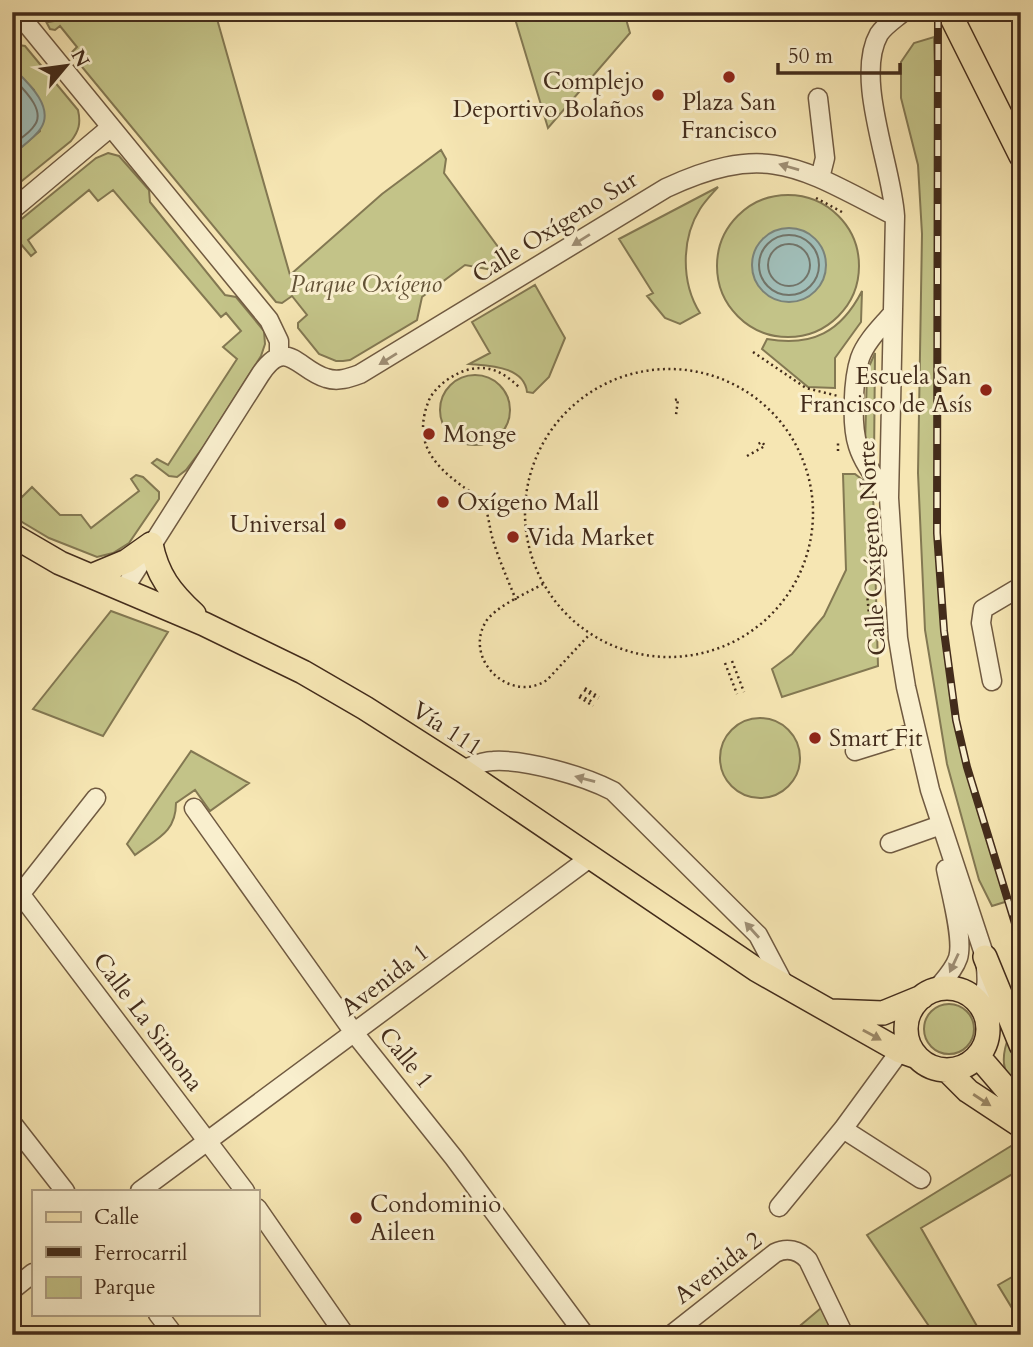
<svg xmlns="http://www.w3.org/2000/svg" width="1033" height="1347" viewBox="0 0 1033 1347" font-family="Cardo,serif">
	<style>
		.green { fill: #c3c388; stroke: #837852; stroke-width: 2 }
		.water { fill: #a0bdb7; stroke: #7b8379; stroke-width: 2 }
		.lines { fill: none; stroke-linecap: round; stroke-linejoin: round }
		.shore { stroke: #727469; stroke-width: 2 }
		.minor-casing { stroke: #705a41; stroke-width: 21 }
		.major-casing { stroke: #432c1b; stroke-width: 26 }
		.path { stroke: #432c1b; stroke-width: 2.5; stroke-dasharray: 2 3.5; stroke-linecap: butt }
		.minor { stroke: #f9efce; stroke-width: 18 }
		.major { stroke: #f6e6b3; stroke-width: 23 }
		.rail-casing { stroke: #432c1b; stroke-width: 8 }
		.rail { stroke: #f9efce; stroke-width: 5; stroke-dasharray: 16; stroke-linecap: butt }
		.oneway { fill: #9e8e74 }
		.oneway2 { fill: #9c8967 }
		.poi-dot { fill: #8f2418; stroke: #f9efce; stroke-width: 2.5 }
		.labels { text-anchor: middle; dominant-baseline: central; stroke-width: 6; stroke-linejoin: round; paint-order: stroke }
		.poi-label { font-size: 24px; fill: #432c1b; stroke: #f9efce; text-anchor: start }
		.street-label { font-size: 24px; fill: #432c1b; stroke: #f9efce }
		.park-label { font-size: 24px; font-style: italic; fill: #635236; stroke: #f9efce }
	</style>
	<rect width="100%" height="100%" fill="#f6e6b3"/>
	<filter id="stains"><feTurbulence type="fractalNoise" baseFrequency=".00286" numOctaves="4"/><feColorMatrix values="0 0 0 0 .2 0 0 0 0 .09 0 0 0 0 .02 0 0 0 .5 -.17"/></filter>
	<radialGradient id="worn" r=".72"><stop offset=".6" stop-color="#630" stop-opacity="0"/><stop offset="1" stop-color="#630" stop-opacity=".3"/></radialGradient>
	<path class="green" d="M41,12h4l3,10 57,-10h110l75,263 92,-81 59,-44 5,9 -2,14 57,78 4,15 -7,5 -33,-6 -43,32 -5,23 -67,40 -7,1h-7l-17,-7 -21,-26v-5l9,-8 -15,-19 -10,7 -6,-1 -203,-246 -1,-4 5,-5 -17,-21 -5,4 -5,-1z
		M513,12h111l6,21 -82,95z
		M934,37c1,39 4,78 4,116 0,188 -13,379 18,565 10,62 34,123 52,183l-16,5 -13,-26 -32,-116 -22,-134 -7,-157 4,-239 -4,-69 -17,-67v-36l13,-19z
		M12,44l13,2 53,64c3,13 1,21 -7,31l-59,48v-34l28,-24 -6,-41 -22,-23z
		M108,153l11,3 30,34 1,12 75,93 11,2 28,34 1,13 -4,12 -57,90 -18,24 -9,7 -8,-1 -17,-13 5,-4 11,6 69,-106 -14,-12 18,-16 -15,-18 -5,4 -108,-127 -15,11 -9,-11 -61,50 8,12 -5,4 -17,-20 -1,-10 83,-68z
		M718,187c-6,7 -13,14 -18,22 -19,30 -19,74 0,104l-20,11 -15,-6 -18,-22 6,-3 -34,-54z
		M717 266a71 71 0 1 1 142 0a71 71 0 1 1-142 0Z
		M535,285l30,53 -16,39 -16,16 -6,-1c-3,-26 -38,-26 -58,-28l21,-11 -18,-31z
		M862,291l-1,31 -26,36v30l-27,-1 -46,-38 5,-10c45,8 74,-7 95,-48z
		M875,353l-1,109 -9,-15 2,-76z
		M440 410a35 35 0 1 1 70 0a35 35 0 1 1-70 0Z
		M843,474h12l18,14 5,178 -96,31 -10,-28 20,-15 32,-38 22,-46z
		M136,475l7,2 16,15v7l-30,44 -16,10 -16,4 -48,-19 -37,-22v-30l10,11 10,-10 28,28h21l10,13 48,-37 -8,-12z
		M111,611l57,21 -65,104 -70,-27z
		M720 758a40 40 0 1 1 80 0a40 40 0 1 1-80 0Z
		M191,751l58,32 -39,28 -15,-21 -19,13c0,30 -20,36 -41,52l-8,-11z
		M924 1029a25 25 0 1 1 50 0a25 25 0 1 1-50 0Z
		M1009,1036l12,27v34c-16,-24 -23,-33 -12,-61z
		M1011,1146l10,3v20l-100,59 61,107h-47l-68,-100z
		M1021,1272v51l-23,-38z
		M821,1308l13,27h-45z"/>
	<path class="water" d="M12,67c14,14 43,39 29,61 -6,10 -20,19 -29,27z
		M752 265a37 37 0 1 1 74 0a37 37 0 1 1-74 0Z"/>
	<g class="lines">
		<path class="shore" d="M12,77c10,11 35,33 22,49 -5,8 -15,13 -22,19
			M759 265a30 30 0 1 1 60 0a30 30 0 1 1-60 0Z
			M768 265a21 21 0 1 1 42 0a21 21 0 1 1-42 0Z"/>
		<g class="minor-casing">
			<path id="minor" d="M17,12l252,308 10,21v16
				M903,12c-8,7 -18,13 -24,22 -25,44 13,132 16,182l-6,282 9,140 8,49 24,103 55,167c1,16 6,34 -8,45
				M818,98l7,60 -5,20
				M12,210l99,-83
				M889,498c-11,-17 -25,-33 -31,-52 -7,-21 -5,-67 2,-88 6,-17 21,-31 32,-44
				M124,589l136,-214c26,-40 38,-5 66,3 12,4 23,0 34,-4l306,-186c103,-48 136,-19 229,28
				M992,681l-11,-58 2,-14 32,-19
				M855,751l61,-19
				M462,770c10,-4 21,-9 31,-9 33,-2 91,15 120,30l145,144 28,53
				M194,808l161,226 99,124 131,177
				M890,843l48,-17
				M12,883l233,308
				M15,901l81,-103
				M936,990c8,-10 18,-20 22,-32 6,-19 -8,-68 -12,-89
				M12,1123l53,68
				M843,1129l78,50
				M140,1191l451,-334
				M779,1207l64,-78 57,-78
				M257,1208l88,127
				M12,1290l21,-17
				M158,1314l16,21
				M671,1335l104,-82c12,-6 24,-3 33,7l36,75"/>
		</g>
		<g class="major-casing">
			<path id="major" d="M949,12l72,144
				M12,535l48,28 144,61 99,48 62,36 97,62 295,200 143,81 17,6
				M151,544c6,31 20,49 43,70
				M91,576l36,-15 24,-17
				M985,957l36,88
				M906 1029a41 41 0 1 1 82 0a41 41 0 1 1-82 0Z
				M831,1011l52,2 39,-16
				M978,1056l43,50
				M947,1070l21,21 53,35"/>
		</g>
		<path class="path" d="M816,198l26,14
			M753,352l53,36 32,8
			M525 513a144 144 0 1 1 288 0a144 144 0 1 1-288 0Z
			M675,400l3,-1 -2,16
			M838,451v-10
			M747,456l18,-10 -3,-4 -4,2
			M543,584c-16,9 -49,23 -58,39 -21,38 26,81 62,57l43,-46
			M867,593l2,22
			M516,600c-8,-20 -17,-40 -23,-60 -4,-12 -4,-27 -10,-37 -3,-6 -14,-12 -21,-17 -31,-23 -49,-46 -33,-86 7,-15 27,-28 42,-31 21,-4 34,5 48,18
			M732,661l12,31
			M725,663l12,31
			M585,688l14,9
			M584,690l14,9
			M580,695l14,8
			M579,697l14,9"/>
		<use href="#minor" class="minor"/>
		<use href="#major" class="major"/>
		<g class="rail-casing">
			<path id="rail" d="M938,12l-1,521 7,98 12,89 11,47 54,176"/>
		</g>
		<use href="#rail" class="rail"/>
	</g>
	<defs><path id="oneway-solid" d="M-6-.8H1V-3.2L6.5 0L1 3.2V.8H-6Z" transform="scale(1.75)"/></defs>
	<g class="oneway">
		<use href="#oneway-solid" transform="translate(789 167) rotate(-164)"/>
		<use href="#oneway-solid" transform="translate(581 240) rotate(148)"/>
		<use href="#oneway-solid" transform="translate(388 359) rotate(148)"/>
		<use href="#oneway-solid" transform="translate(585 779) rotate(-165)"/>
		<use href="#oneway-solid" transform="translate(752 930) rotate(-132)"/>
		<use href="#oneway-solid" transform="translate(954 963) rotate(115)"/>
	</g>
	<g class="oneway2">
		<use href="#oneway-solid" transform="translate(872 1035) rotate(29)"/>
		<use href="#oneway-solid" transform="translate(982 1100) rotate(33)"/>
	</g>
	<g class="poi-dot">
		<circle cx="729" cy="77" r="7"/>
		<circle cx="658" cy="95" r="7"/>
		<circle cx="986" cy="390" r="7"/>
		<circle cx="429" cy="434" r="7"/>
		<circle cx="443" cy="502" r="7"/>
		<circle cx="340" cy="524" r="7"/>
		<circle cx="513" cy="537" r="7"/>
		<circle cx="815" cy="738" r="7"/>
		<circle cx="356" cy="1218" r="7"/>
	</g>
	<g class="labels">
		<g class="poi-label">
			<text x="644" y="81" text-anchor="end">Complejo<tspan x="644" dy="28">Deportivo Bolaños</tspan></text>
			<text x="729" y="102" text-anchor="middle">Plaza San<tspan x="729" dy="28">Francisco</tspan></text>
			<text x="972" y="376" text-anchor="end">Escuela San<tspan x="972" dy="28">Francisco de Asís</tspan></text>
			<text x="443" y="434">Monge</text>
			<text x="457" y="502">Oxígeno Mall</text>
			<text x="326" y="524" text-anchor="end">Universal</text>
			<text x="527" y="537">Vida Market</text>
			<text x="829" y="738">Smart Fit</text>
			<text x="370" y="1204">Condominio<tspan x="370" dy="28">Aileen</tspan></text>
		</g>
		<g class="street-label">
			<text transform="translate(555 227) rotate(-32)">Calle Oxígeno Sur</text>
			<text transform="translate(872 548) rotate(-93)">Calle Oxígeno Norte</text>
			<text transform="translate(447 729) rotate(33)">Vía 111</text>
			<text transform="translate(385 980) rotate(-37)">Avenida 1</text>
			<text transform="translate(148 1022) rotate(53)">Calle La Simona</text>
			<text transform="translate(406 1058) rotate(51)">Calle 1</text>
			<text transform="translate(718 1268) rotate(-37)">Avenida 2</text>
		</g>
		<g class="park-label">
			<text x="366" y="284">Parque Oxígeno</text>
		</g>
	</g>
	<rect width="1033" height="1347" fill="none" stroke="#f6e6b3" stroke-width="42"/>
	<rect x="14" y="14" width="1005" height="1319" fill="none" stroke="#432c1b" stroke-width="3.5"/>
	<rect x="21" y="21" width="991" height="1305" fill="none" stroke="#432c1b" stroke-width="2"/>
	<rect x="32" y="1190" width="228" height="126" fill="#f9efce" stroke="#b0a186" stroke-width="2"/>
	<rect x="46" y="1212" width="35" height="10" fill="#f6e6b3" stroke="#b0a186" stroke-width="2"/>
	<text x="94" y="1224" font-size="21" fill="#432c1b">Calle</text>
	<rect x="46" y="1247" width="35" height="10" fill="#432c1b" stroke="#b0a186" stroke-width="2"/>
	<text x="94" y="1260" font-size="21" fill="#432c1b">Ferrocarril</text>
	<rect x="46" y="1277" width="35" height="21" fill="#c3c388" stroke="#b0a186" stroke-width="2"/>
	<text x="94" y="1294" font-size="21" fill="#432c1b">Parque</text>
	<g transform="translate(66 66) rotate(61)" stroke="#f9efce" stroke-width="5" paint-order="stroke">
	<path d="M0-5L12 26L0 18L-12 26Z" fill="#432c1b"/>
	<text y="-10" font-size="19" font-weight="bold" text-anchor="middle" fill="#432c1b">N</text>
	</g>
	<path d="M778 63v10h122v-10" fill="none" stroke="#432c1b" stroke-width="3.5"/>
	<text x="788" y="63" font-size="21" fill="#432c1b" stroke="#f9efce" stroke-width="5" paint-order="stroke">50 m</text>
	<rect width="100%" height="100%" filter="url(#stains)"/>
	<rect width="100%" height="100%" fill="url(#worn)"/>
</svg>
